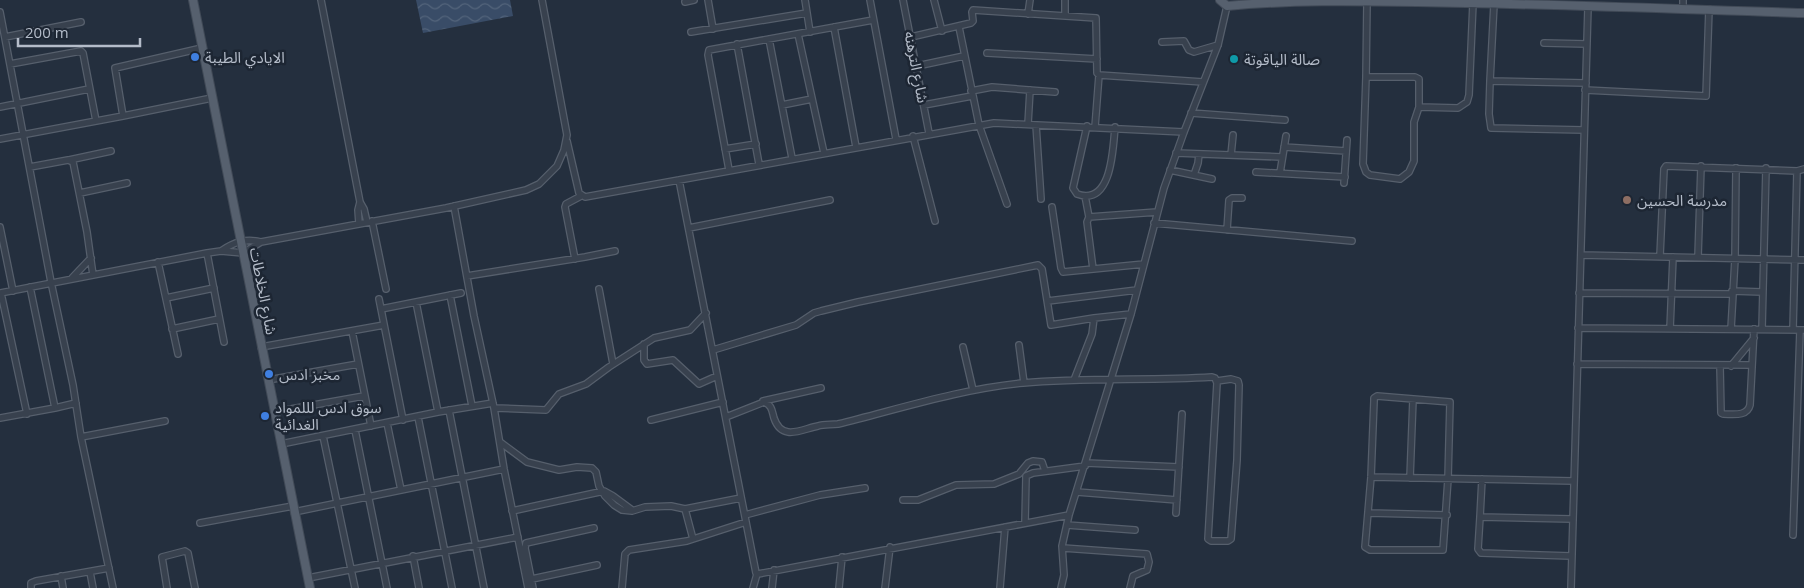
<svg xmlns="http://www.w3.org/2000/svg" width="1804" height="588" viewBox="0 0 1804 588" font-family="'Open Sans','Noto Sans Arabic',sans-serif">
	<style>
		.water { fill: url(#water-waves) }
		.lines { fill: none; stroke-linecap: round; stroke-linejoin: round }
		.minor-casing { stroke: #565f6c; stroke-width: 8 }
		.major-casing { stroke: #414a57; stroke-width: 10 }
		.minor { stroke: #38414e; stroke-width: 5.5 }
		.major { stroke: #56606e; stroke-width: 8 }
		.shop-dot { fill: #3f7fe0; stroke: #1d2633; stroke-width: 2 }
		.culture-dot { fill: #0f9aa8; stroke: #1d2633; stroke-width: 2 }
		.education-dot { fill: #8d6e63; stroke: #1d2633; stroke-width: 2 }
		.labels { text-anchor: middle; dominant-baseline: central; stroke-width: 5; stroke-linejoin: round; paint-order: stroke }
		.poi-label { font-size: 15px; fill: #b4bcc9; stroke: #1d2633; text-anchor: start }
		.street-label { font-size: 15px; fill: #b4bcc9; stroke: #1d2633 }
	</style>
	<defs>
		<pattern id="water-waves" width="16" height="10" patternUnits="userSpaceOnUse" patternTransform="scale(1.25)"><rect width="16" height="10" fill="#394c67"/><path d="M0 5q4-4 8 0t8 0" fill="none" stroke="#53647b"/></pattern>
	</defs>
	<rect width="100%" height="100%" fill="#242f3e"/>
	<path class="water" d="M416,0h94l3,16 -90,17z"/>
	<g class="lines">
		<g class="minor-casing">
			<path id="minor" d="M321,0l39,202 4,7 3,13
				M708,0l5,29
				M805,0l5,32
				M870,0l26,139
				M903,0l26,133
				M934,0l8,31
				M685,2l9,-2
				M1494,4l-4,77 -1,33 2,14 93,2
				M1683,9v-9
				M0,12l51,270 22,103 8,52 32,151
				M1028,14l2,-14
				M1065,16v-16
				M834,27l22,120
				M959,27l20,98 28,79
				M691,32l116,-19
				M798,34l26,119
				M5,37l76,-15
				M911,37l60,-14 2,-2 -1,-9 1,-2 123,8 1,55 2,2 -4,52
				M769,39l23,119
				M1162,42l22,-1 5,9 5,2 24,-7
				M1544,43l43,1
				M737,44l22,120
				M987,53l110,6
				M10,64l71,-13 2,2 13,68
				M917,66l47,-10
				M1099,75l104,7
				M1366,77h49l4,2v28l-5,15v39l-5,11 -9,7 -30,-4 -4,-3 -3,-8 3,-87 1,-75
				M1490,81l96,2
				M1585,90l121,6 3,-87
				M971,91l21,-4 63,5
				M782,105l30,-6
				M924,105l48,-9
				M0,107l89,-18
				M1419,107l39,1 9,-6 2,-7 4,-92
				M1191,113l94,7
				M123,116l-8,-48 87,-20
				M1028,124l2,-34
				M1036,125l5,74
				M1087,126l-14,62 4,6c35,13 36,-46 38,-67
				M913,136l22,85
				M0,139l123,-23 89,-18
				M567,141l12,52 6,4 409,-74 190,9
				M1284,147l62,4
				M725,149l31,-5
				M1176,153l106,4
				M1231,155l2,-20
				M69,160l42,-9
				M30,167l38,-7 5,2 14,70 6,43
				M729,170l-21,-115 1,-5 164,-30
				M1170,170l42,9
				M1256,172l89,5
				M1280,173l6,-37
				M1194,175l4,-12 1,-9
				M679,180l77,393 2,1 311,-59 62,-201 33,-126 20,-56 34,-87 9,-39
				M1344,183l3,-43
				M80,193l47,-10
				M1085,196l4,21 -2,5 6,47
				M454,206l20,110 20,92 10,61 24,119
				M1052,207l9,61 2,4 81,-8
				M1089,217l68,-5
				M372,221l14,68
				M1154,223l198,18
				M359,224l-1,-14 2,-8
				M0,227l13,64
				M689,228l141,-28
				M1227,230l2,-30 3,-2h10
				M221,251c13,-9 25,-13 40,-9
				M207,253l17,89
				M1581,255l223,5
				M1660,256l4,-87 2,-3 131,5 7,-2
				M1698,257l3,-91
				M575,259l-10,-52 1,-3 15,-8
				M158,262l20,92
				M467,276l118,-19 30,-6
				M72,278l19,-20
				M599,289l14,75
				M1732,291l30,1
				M0,293l207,-40 14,-2 22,2 18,-11 185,-34 80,-18 13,-6 18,-18 7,-16 3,-15 -25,-135
				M1,293l26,121
				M1579,293l153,1
				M450,295l22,111
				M166,298l48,-10
				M379,299l24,121
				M1048,301l89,-11
				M416,302l22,110
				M381,309l80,-16
				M1578,328l226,2
				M172,329l47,-10
				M1670,329l3,-72
				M1731,329l4,-70 1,-91
				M1762,329l4,-161
				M1793,330l4,-159
				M352,331l19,95
				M644,344v16l3,4 26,-4 26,24 18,-8
				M1019,345l5,38
				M261,347l123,-22
				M963,347l10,43
				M713,350l83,-25 18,-12 7,-2 37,-9 180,-37 4,4 9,56 43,-7
				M1577,364l175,1
				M1720,366l1,47 2,1c10,0 24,3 27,-9l4,-76
				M1731,366l23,-28
				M268,380l90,-16
				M1074,380l18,-46 2,-16 37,-4
				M1377,396l73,6 -2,77 -5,71h-73l-5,-3 6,-70 3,-76v-3z
				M763,401l58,-13
				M55,408l21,-5
				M494,408l52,2 13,-16 27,-10 23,-17 45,-29 36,-8 16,-17
				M449,410l35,178
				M274,412l90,-16
				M418,417l34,171
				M726,417l38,-15c8,3 8,9 10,16 8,24 28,11 44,8 6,-2 13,-1 20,-2 61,-15 122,-35 185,-41 62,-6 126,-2 189,-6l3,1 2,5 -9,156 3,2h17l3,-2 6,-79 2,-75 -1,-4 -7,-2 -14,2
				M0,418l55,-10 -25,-121
				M651,420l72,-18
				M387,423l14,67
				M355,430l32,158
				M323,436l32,152
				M81,437l84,-16
				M500,442l27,20 32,8 18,-3 15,1 4,4 3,14 6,10 9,9 8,5 10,1 13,-4 26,-1 14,3 56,-11
				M281,444l157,-32 55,-9
				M1086,463l93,4
				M1371,477l203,4
				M1410,478l3,-79
				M1077,492l100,8
				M903,500h15l38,-15 38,-1 25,-10 9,-11 5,-2 9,1 3,9
				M685,509l8,30
				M512,511l92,-20 9,5 19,14
				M294,512l210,-43
				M1176,513l6,-99
				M1369,513l78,2
				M745,515l75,-20 45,-7
				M1069,515l-7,31 1,2 84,6 2,8 -2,8 -14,6 -3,12
				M1480,517l2,-38
				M200,523l93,-17
				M1025,523l1,-47 7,-3 52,-7
				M1067,525l68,5
				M1793,535l7,-205
				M413,556l6,32
				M1571,556l-90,-3 -3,-4 2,-32 92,2
				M90,572l3,16
				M61,576l2,12
				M308,578l210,-41
				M532,579l65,-14
				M31,588v-5l5,-2 73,-13
				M167,588l-5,-31 23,-6 3,2 7,35
				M533,588l-8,-40 1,-5 68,-15
				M622,588l3,-34 4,-4 58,-9 59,-19
				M753,588l4,-14
				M772,588l2,-18
				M839,588l3,-31
				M885,588l5,-41
				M1000,588l5,-61
				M1061,588l3,-13 -2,-29
				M1571,588l17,-581"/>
		</g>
		<g class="major-casing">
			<path id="major" d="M193,0l117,588
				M1220,0l7,6c63,-6 127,-5 190,-4 129,2 258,7 387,11"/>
		</g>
		<use href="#minor" class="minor"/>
		<use href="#major" class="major"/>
	</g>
	<g class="shop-dot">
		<circle cx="195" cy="57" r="5"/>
		<circle cx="269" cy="374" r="5"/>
		<circle cx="265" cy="416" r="5"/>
	</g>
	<circle class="culture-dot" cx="1234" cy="59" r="5"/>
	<circle class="education-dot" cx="1627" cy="200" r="5"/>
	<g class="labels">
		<g class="poi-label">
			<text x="205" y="57">الايادي الطيبة</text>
			<text x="1244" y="59">صالة الياقوتة</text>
			<text x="1637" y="200">مدرسة الحسين</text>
			<text x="279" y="374">مخبز ادس</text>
			<text x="275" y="407">سوق ادس لللمواد<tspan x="275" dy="17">الغدائية</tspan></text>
		</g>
		<g class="street-label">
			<text transform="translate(917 67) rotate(79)">شارع الترهنه</text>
			<text transform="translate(264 291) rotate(79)">شارع الخلاطات</text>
		</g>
	</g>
	<path d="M18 38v8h122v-8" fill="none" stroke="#b4bcc9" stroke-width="2.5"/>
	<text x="25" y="38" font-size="15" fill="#b4bcc9" stroke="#1d2633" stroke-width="4" paint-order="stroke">200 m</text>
</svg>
